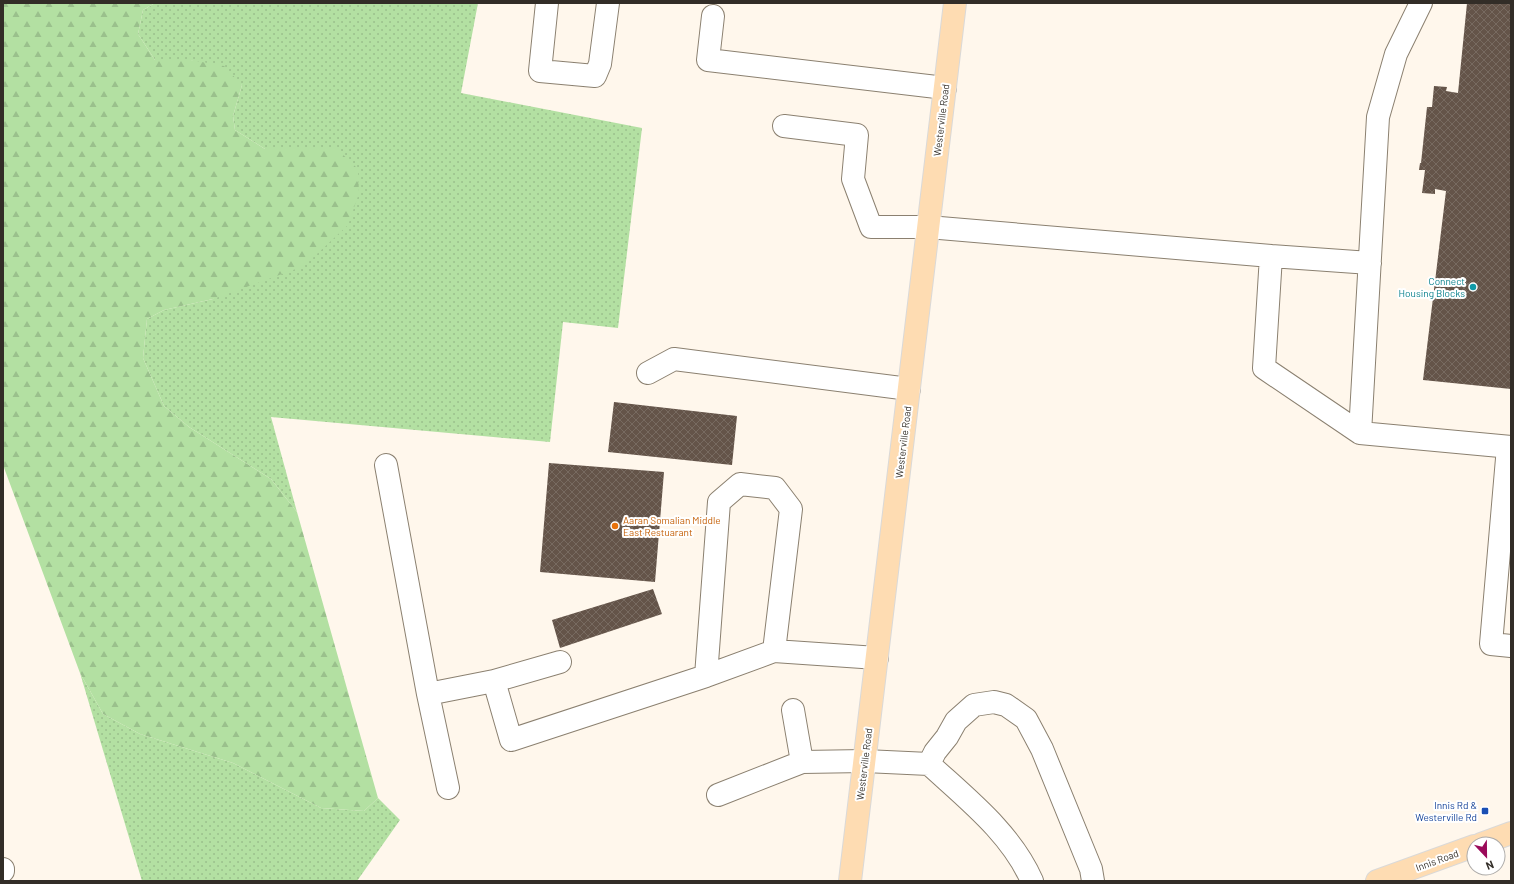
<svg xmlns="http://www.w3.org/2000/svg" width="1514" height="884" viewBox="0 0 1514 884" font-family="Barlow,sans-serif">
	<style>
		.grass { fill: url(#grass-dots) }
		.forest { fill: url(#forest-firs) }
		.building { fill: url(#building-cross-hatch) }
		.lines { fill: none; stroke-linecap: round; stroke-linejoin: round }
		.minor-casing { stroke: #8b8070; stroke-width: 24 }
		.major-casing { stroke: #dad9d8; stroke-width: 24 }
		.minor { stroke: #fff; stroke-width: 22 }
		.major { stroke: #fedcb2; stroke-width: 22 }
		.culture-dot { fill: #0f9aa8; stroke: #fff; stroke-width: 1.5 }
		.food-dot { fill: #e8710a; stroke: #fff; stroke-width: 1.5 }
		.transit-dot { fill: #1a4fb4; stroke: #fff; stroke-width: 1.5 }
		.labels { text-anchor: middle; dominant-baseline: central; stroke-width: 4; stroke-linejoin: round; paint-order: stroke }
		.street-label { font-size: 10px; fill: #322d27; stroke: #fff }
		.culture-label { font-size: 10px; fill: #0d838f; stroke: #fff; text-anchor: end }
		.food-label { font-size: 10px; fill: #c56008; stroke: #fff; text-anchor: start }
		.transit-label { font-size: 10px; fill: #164399; stroke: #fff; text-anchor: end }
	</style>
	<defs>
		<pattern id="grass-dots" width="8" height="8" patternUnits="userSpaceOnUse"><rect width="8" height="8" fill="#b3e0a2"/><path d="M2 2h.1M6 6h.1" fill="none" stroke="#9ac08c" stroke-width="1.8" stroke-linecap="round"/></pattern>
		<pattern id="forest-firs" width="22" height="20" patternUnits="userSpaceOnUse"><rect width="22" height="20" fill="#b3e0a2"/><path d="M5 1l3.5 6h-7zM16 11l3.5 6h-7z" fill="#9ac08c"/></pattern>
		<pattern id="building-cross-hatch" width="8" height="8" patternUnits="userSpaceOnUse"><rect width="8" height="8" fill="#645449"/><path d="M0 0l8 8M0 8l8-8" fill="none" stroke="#776a60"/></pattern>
	</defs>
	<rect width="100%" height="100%" fill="#fff7ec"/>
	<path class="grass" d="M155,3h323l-17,90 181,35 -24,200 -55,-6 -13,120 -279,-25 26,95 -26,-33 -82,-52 -25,-21 -21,-48 4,-39 17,-9 49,-11 124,-150h-72l-30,-19 -2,-14 9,-31 -51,-25h-36l-17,-26 5,-24z
		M80,673l23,41 37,20 93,29 88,45 43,3 14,-13 22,22 -43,61h-215z"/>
	<path class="forest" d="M3,3h152l-12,7 -5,24 17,26h36l33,6 18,19 -9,31 2,14 30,19h72l21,20 1,24 -11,32 -44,41 -91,33 -49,11 -17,9 -4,39 21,48 25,21 82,52 26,33 81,286 -14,13 -43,-3 -88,-45 -93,-29 -37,-20 -23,-41 -77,-208z"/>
	<path class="building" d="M1467,3h44v386l-88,-9 23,-189 -11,-2v5l-13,-1 3,-23h-6l1,-7h1l6,-56h5l2,-21 13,1 -1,4 12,2z
		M614,402l123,14 -5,49 -124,-13z
		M549,463l115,9 -9,110 -115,-10z
		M653,589l9,25 -102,34 -8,-28z"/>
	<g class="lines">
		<g class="minor-casing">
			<path id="minor" d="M547,3l-7,68 55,5 5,-12 8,-61
				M1421,3l-25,51 -18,63 -18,316 151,14
				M713,16l-5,44 237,28
				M784,126l73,9 -4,44 18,48h57l343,29 -7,112 96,65
				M1271,256l99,7
				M648,373l26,-14 235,30
				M1508,447l-17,197 20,2
				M386,465l42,229
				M706,676l68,-25
				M494,681l66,-19
				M793,710l9,52
				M929,764c38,35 82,69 103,117
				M448,788l-20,-94 66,-13 17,59 195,-64 13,-174 21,-18 35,4 16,21 -17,142 103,7
				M718,795l84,-33 63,-1 64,3 6,-12 12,-15 9,-16 18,-16 20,-3 12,3 20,14 16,30 49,120 2,12
				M3,869v2"/>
		</g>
		<g class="major-casing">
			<path id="major" d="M1481,844l30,-11
				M850,881l105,-878
				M1377,881l97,-35"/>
		</g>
		<use href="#minor" class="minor"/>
		<use href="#major" class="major"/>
	</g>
	<circle class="culture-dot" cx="1473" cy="287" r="4"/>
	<circle class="food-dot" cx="615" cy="526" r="4"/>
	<rect class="transit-dot" x="1481" y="807" width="8" height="8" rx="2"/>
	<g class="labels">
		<g class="street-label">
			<text transform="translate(941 120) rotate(-83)">Westerville Road</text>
			<text transform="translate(903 442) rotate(-83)">Westerville Road</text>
			<text transform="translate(864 764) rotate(-83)">Westerville Road</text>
			<text transform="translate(1437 860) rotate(-20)">Innis Road</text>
		</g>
		<g class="culture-label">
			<text x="1465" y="281">Connect<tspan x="1465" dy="12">Housing Blocks</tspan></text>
		</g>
		<g class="food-label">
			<text x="623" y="520">Aaran Somalian Middle<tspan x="623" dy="12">East Restuarant</tspan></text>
		</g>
		<g class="transit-label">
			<text x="1477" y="805">Innis Rd &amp;<tspan x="1477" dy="12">Westerville Rd</tspan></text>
		</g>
	</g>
	<rect width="1514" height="884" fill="none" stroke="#322d27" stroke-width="8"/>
	<g transform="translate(1486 856) rotate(158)"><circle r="19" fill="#ffffff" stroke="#adaba9"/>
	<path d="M0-3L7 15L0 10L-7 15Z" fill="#9b0a5a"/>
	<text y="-6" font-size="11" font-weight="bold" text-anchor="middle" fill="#322d27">N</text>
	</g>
</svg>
